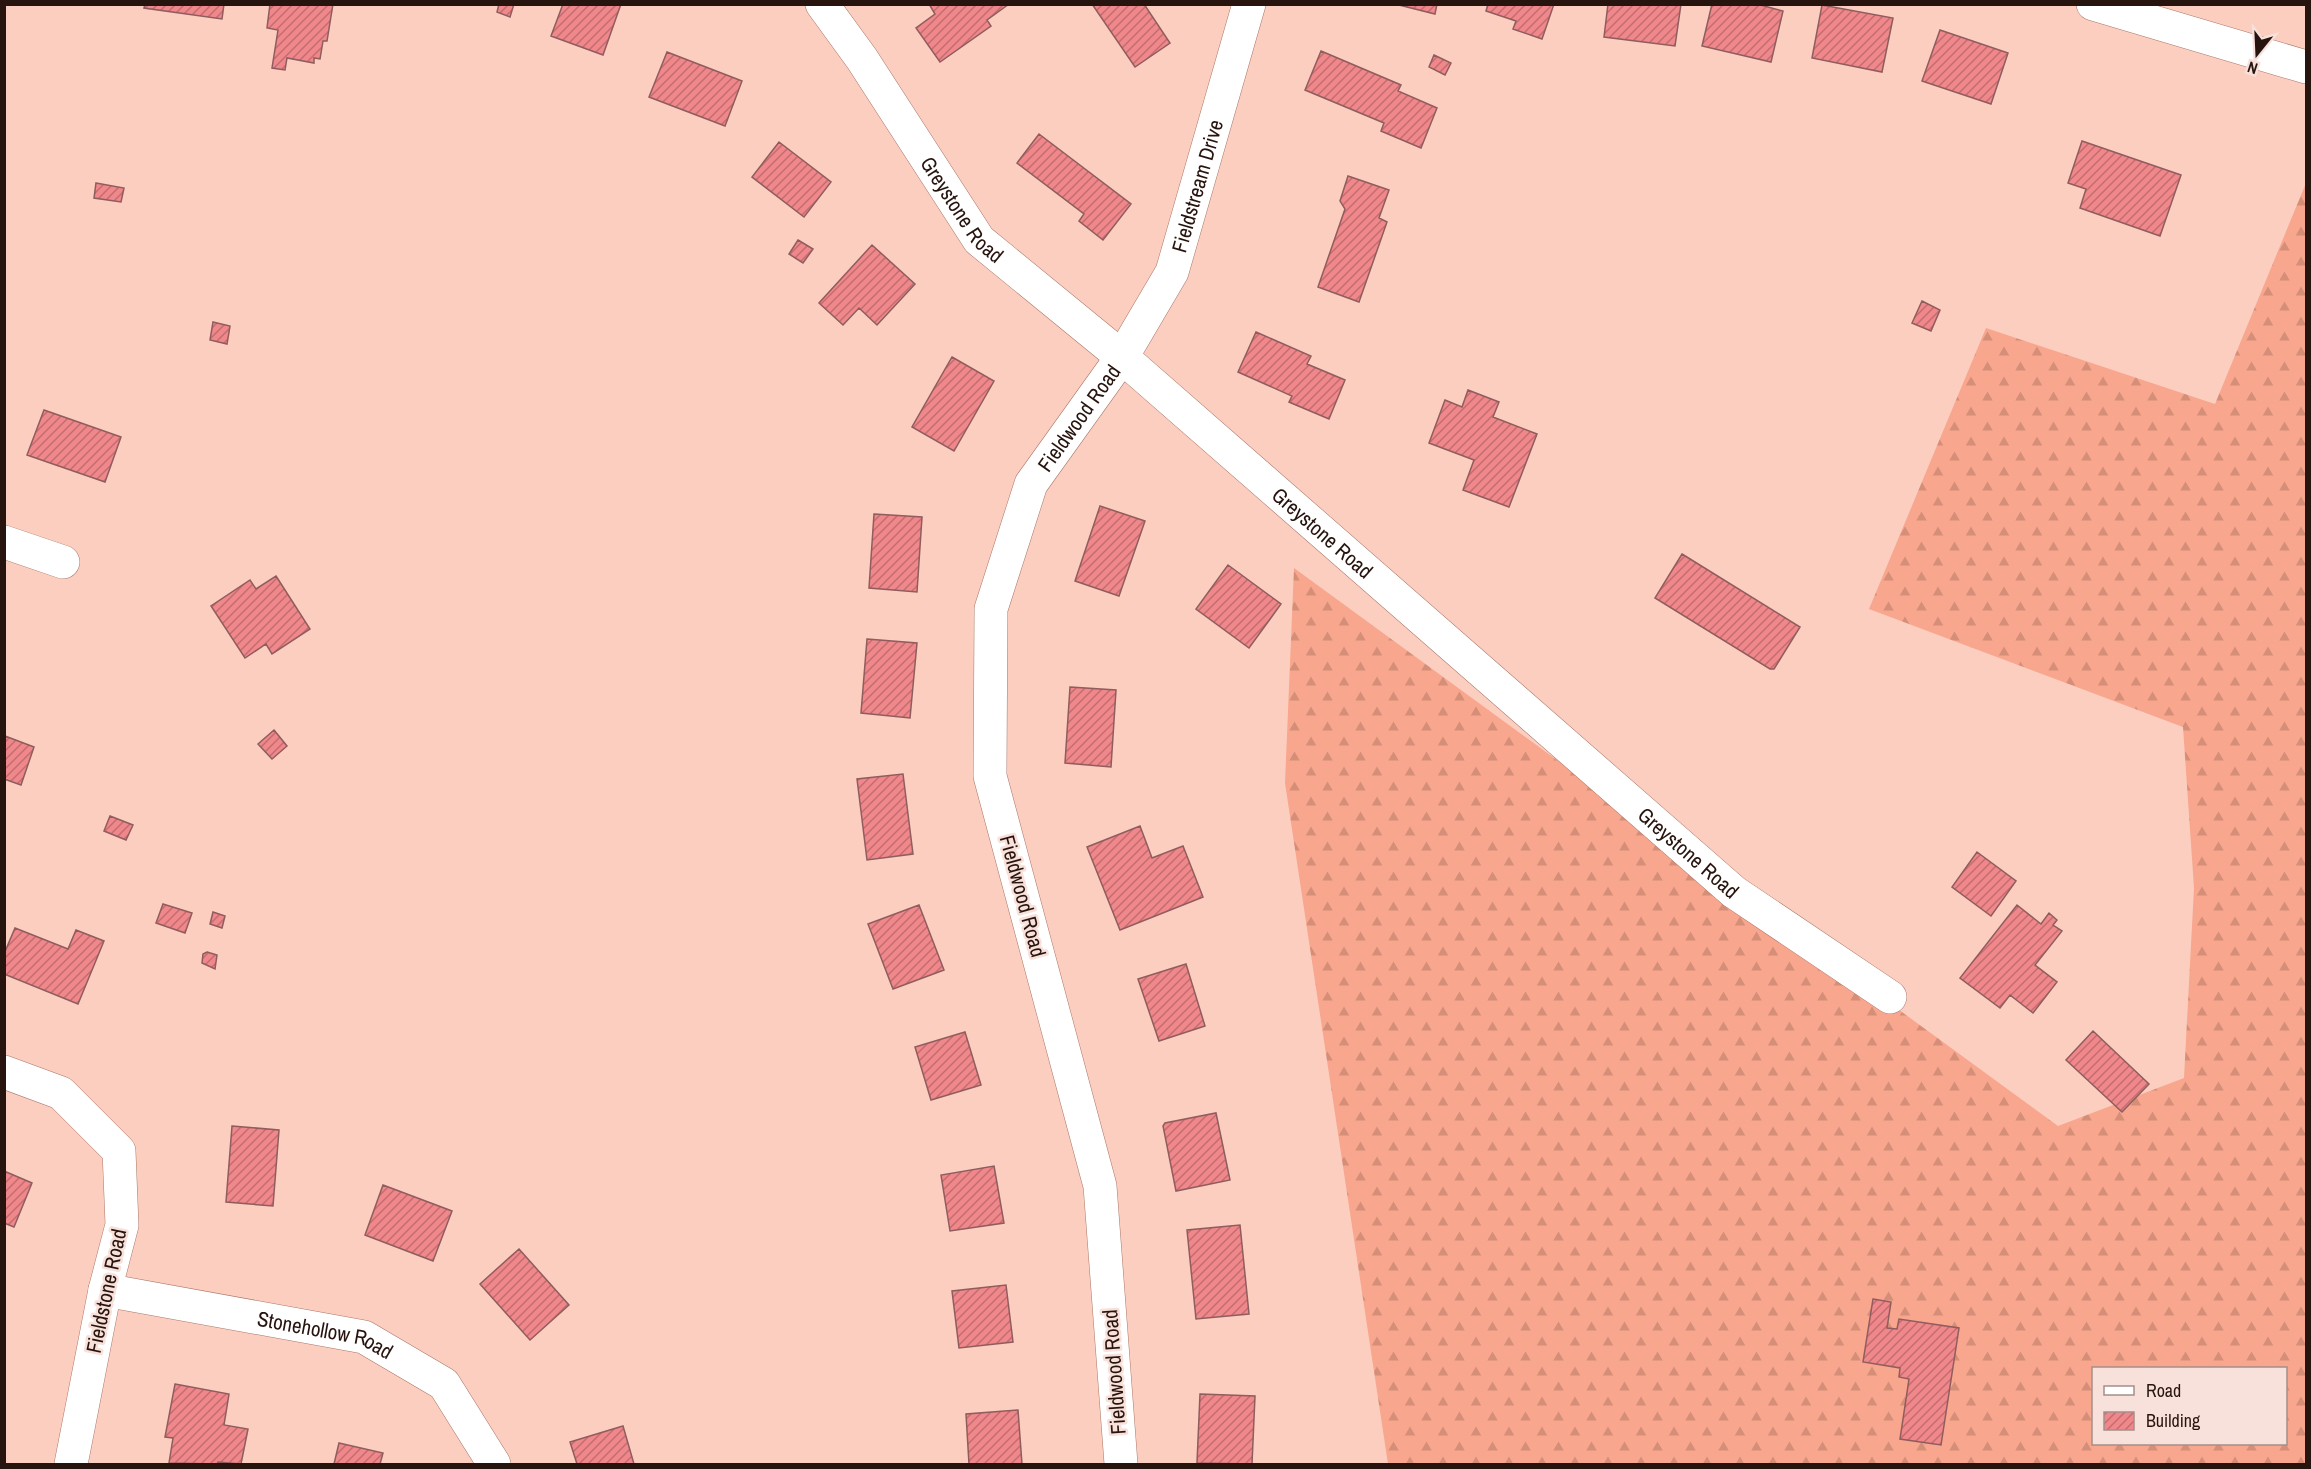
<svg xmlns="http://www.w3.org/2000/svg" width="2311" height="1469" viewBox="0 0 2311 1469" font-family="'Archivo Narrow',sans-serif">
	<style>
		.forest { fill: url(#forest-firs); fill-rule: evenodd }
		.building { fill: url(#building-hatch); stroke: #905c5d; stroke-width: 1.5 }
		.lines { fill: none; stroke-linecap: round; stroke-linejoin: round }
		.street-casing { stroke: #aa7767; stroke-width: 34 }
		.street { stroke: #fff; stroke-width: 33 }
		.labels { text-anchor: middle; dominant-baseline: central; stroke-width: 5; stroke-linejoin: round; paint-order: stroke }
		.street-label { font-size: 21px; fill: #28140e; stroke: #f8e1da }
	</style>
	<defs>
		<pattern id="forest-firs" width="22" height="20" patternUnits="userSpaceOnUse" patternTransform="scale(1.5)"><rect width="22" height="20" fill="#f8a68d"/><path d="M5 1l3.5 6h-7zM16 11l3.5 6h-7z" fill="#d58e78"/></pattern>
		<pattern id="building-hatch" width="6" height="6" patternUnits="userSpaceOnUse" patternTransform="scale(1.5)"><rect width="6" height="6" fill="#f0878b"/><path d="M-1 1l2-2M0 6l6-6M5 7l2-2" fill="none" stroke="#c26d70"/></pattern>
	</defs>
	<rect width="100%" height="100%" fill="#fbcec0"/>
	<path class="forest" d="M2306,183v1281h-918l-103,-681 9,-215 764,558 126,-48 10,-190 -11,-161 -314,-118 117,-281 229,76zM2094,1368h192v76h-192z"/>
	<path class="building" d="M145,4h79l-2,15 -78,-11z
		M270,4h63l-6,37h-4l-3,18 -6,-1v5l-27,-5 -2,12 -13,-2 6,-38 -11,-2z
		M499,4h15l-4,13 -13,-5z
		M563,4h58l-18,51 -52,-19z
		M929,4h80l-22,16 4,6 -51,36 -24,-34 19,-14z
		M1092,4h52l26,39 -35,24z
		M1395,4h42l-2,10z
		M1488,4h66l-12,35 -29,-10 3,-8 -30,-10z
		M1608,4h73l-6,42 -71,-9z
		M1712,4h45l26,7 -12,51 -69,-16z
		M1822,5l71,13 -11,54 -70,-14z
		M1940,30l68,23 -17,51 -69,-23z
		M1321,51l80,34 -3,6 39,17 -16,40 -40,-17 3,-8 -79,-33z
		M667,52l75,29 -17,45 -76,-29z
		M1434,55l17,8 -6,12 -16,-8z
		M1039,134l92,70 -28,36 -24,-19 5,-7 -67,-51z
		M2082,141l99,34 -21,61 -80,-28 6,-19 -18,-6z
		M779,142l52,40 -27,35 -52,-40z
		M1348,176l41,14 -10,28 8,4 -28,80 -41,-15 27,-78 -5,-8z
		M96,183l28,5 -3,14 -27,-4z
		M798,240l15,9 -10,14 -14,-9z
		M872,245l43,39 -38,41 -18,-17 -16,17 -24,-22z
		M1922,301l18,9 -9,21 -19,-8z
		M213,322l17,4 -3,18 -17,-4z
		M1256,332l55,24 -4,8 38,16 -16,39 -40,-17 3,-6 -54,-24z
		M952,357l42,24 -40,70 -42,-24z
		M1468,390l31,12 -6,15 44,17 -28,73 -46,-17 11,-30 -45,-17 16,-43 17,7z
		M44,410l77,27 -16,45 -78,-27z
		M1100,506l45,15 -26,75 -44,-15z
		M874,514l48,3 -5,75 -48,-4z
		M1682,554l118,73 -26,42h-4l-115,-71z
		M1228,565l53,39 -32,44 -53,-39z
		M276,576l34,53 -38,25 -6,-10 -21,14 -34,-52 39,-26 6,9z
		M867,639l50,4 -7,75 -49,-5z
		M1070,687l46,3 -5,77 -46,-4z
		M274,730l13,16 -15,13 -14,-15z
		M5,736l29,11 -13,38 -17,-6z
		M903,774l10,80 -46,6 -10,-81z
		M110,816l23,9 -7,15 -22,-9z
		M1140,826l12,32 31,-12 20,51 -83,33 -33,-83z
		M1977,852l39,29 -25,35 -39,-29z
		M163,904l29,9 -7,20 -29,-10z
		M919,905l25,65 -51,19 -25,-65z
		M2017,905l24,19 8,-11 8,7 -4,5 9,6 -27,34 22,17 -24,31 -23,-18 -10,13 -40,-30z
		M213,912l12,4 -3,12 -12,-4z
		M15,928l53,21 8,-19 28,11 -26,63 -74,-30v-20z
		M207,952l10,3 -2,14 -13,-6 1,-9z
		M1186,964l19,62 -46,15 -21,-62z
		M2093,1031l56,53 -27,28 -56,-52z
		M965,1032l16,53 -50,15 -16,-53z
		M1216,1113l14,67 -54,11 -13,-65 2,-3z
		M232,1126l47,4 -6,76 -47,-4z
		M994,1166l10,57 -54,8 -9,-56z
		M4,1171l28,12 -18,44 -10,-4z
		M383,1185l69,26 -19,50 -68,-26z
		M1240,1225l9,89 -53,5 -9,-89z
		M519,1249l50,56 -39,35 -50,-56z
		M1006,1285l7,57 -54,6 -7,-57z
		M1873,1299l18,3 -4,26 10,1 2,-10 60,9 -18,117 -41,-6 9,-60 -10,-2 1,-9 -37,-6z
		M175,1384l54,10 -5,31 24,4 -7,35 -23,-2 -1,2 -48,-1 4,-25 -8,-1z
		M1200,1394l55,2 -3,68 -55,-1z
		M1018,1410l4,54h-53l-3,-50z
		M623,1426l11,38h-57l-7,-22z
		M339,1443l44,10 -3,11h-46z"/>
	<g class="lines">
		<g class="street-casing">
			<g id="street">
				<path id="s1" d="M822,4l40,55 117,181 143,117 612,535 156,105"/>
				<path d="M2093,4l213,63"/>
				<path d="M4,542l59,20"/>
				<path d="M4,1072l57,21 58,58 3,74 -17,65 -34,174"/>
				<path id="s2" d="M105,1290l259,47 80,47 50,80"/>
				<path id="s3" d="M1121,1464l-21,-278 -110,-410 1,-167 40,-125 91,-127 50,-85 77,-268"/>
			</g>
		</g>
		<use href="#street" class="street"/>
	</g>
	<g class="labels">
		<g class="street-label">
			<text stroke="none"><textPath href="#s3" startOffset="1346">Fieldstream Drive</textPath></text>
			<text stroke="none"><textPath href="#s1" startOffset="249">Greystone Road</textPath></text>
			<text stroke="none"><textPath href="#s3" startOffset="1083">Fieldwood Road</textPath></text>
			<text stroke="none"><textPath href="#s1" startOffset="735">Greystone Road</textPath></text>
			<text stroke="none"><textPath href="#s1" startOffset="1221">Greystone Road</textPath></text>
			<text transform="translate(1023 896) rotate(75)">Fieldwood Road</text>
			<text transform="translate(106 1291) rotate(-78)">Fieldstone Road</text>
			<text stroke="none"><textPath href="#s2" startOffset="225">Stonehollow Road</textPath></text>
			<text transform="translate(1114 1372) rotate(-94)">Fieldwood Road</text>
		</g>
	</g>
	<rect width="2311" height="1469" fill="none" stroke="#28140e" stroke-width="12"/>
	<rect x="2092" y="1367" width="195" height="78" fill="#f8e1da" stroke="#a58f88" stroke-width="1.5"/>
	<rect x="2104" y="1386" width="30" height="9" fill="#ffffff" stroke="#a58f88" stroke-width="1.5"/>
	<text x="2146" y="1397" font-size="18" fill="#28140e">Road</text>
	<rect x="2104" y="1412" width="30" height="18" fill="url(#building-hatch)" stroke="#a58f88" stroke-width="1.5"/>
	<text x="2146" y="1427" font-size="18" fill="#28140e">Building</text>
	<g transform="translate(2257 54) rotate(198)" stroke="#f8e1da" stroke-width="4.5" paint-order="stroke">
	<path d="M0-4.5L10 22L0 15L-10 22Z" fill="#28140e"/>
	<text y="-9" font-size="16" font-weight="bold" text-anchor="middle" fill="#28140e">N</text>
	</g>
</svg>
